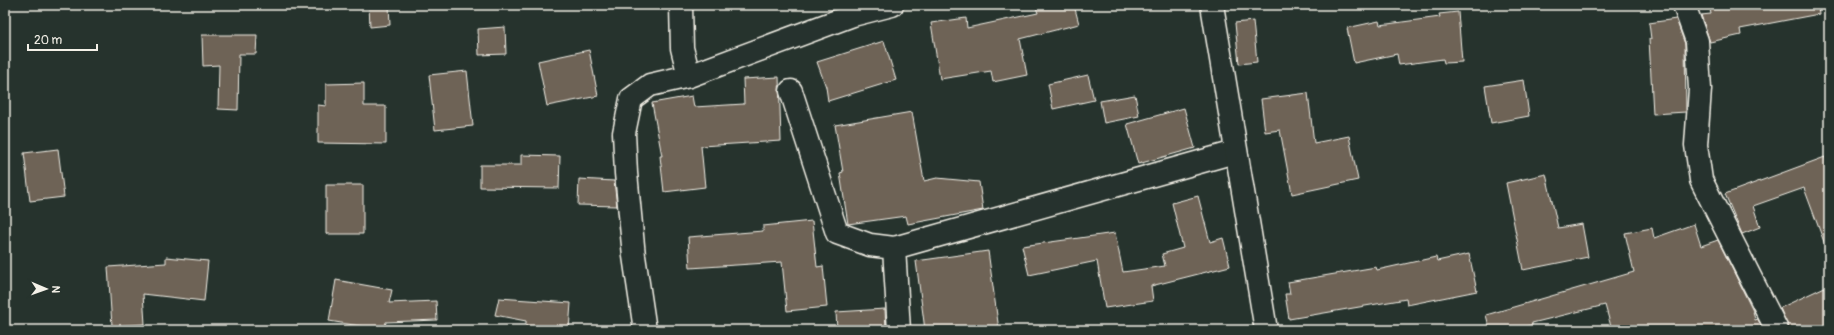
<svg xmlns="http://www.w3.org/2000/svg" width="1834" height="335" viewBox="0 0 1834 335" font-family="Pangolin,sans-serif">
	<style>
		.building { fill: #6e6357; stroke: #f4f1e8 }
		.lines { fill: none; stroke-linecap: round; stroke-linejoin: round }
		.street-casing { stroke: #f4f1e8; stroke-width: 25 }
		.secondary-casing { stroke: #f4f1e8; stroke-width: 25 }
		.street { stroke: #26332d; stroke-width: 22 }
		.secondary { stroke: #26332d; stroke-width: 22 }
	</style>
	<rect width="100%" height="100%" fill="#26332d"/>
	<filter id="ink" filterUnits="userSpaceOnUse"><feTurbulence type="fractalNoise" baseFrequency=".025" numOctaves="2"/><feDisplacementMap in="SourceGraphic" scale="8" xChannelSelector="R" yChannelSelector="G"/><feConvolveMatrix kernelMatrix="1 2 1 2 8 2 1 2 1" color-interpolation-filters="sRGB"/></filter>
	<g filter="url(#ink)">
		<path class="building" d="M369,5h20l1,20 -20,2z
			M1035,5h39l5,19 -59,15 7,36 -34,7 -2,-11 -51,8 -9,-56 35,-5 1,10 71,-15z
			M1709,5h109l1,9 -79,15 1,6 -31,7 -9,-27 10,-1z
			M1458,12l4,50 -18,1 -1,-4 -44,6 -2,-11 -43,9 -7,-35 32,-7 1,4 60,-8 -1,-3z
			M1676,19l9,25 1,68 -33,2 -4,-75h2l-2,-16z
			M1253,21l4,41 -18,2 -4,-41z
			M505,27l1,27 -27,1 -1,-26z
			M202,35h55l-1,19h-17l-1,56 -20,-1 1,-44 -16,1z
			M884,41l12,39 -68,21 -2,-14 -9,-25z
			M589,50l9,46 -51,10 -9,-45z
			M467,71l6,55 -38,4 -6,-55z
			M1088,75l6,25 -41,9 -5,-25z
			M779,77l2,64 -80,5 4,41 -41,5 -4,-36h2l-10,-53 40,-7 2,11 50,-3 -1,-25z
			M1524,80l5,36 -38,7 -6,-37z
			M364,83v23h22v38l-68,-1v-38l8,1v-22z
			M1308,93l6,50 35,-7 9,44 -66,14 -12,-64 -15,2 -4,-33z
			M1135,95l4,21 -35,7 -4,-22z
			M1184,108l11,40 -57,16 -11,-40z
			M912,112l12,69 13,-3 42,4 4,28 -75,14 -2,-8 -58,8 -8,-51 3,-1 -8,-47z
			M58,149l6,48 -34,4 -6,-48z
			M521,155l39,1 -1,32 -79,-1v-22h41z
			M1825,157l4,11v81l-2,1 -23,-62 -51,18 7,21 -18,7 -17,-40z
			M1546,174l12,54 24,-4 6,33 -65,13 -17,-87z
			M579,179l35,2 3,25 -39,-1z
			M326,185h37v49h-37z
			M1198,196l12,46 13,-4 7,28 -79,20 2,15 -48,7 -8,-47 -68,14 -7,-29 93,-13 8,39 42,-6 -3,-12 21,-6 -11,-45z
			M812,221l5,46 6,-1 4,41 -40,4 -5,-49 -92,6 -2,-31 75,-6v-5z
			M1694,224l7,22 17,-6 35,71 2,9 3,-1 5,11h-151l-7,-25 -73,18v2l-19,5h-23l-4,-15 148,-43 -9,-39 27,-5 2,10z
			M988,251l11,79h-74l-9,-69z
			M1469,254l8,37 -70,14 -1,-6 -117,20 -4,-25h5l-2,-12 88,-15 1,3 59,-13 1,4z
			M166,257l42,4 -4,40 -61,-7 2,30 -33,2 -4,-59 58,-4z
			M336,280l56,10 -3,13 47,-2 1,19 -51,2 -2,8 -55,-9z
			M1829,285v45h-40l-9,-22z
			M499,298l72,5 -2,27h-43v-9l-31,-6z
			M885,309l1,21h-49l-1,-18z"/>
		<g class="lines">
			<g class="street-casing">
				<path id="street" d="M681,5l1,43 7,28
					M1684,5l13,36 3,48 -4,56 5,35 76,150
					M791,91l46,142 33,12 24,3
					M645,330l-11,-74 -8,-83 -2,-40 7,-34 19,-14 39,-9 164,-61 39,-10
					M899,330l-5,-82 341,-96"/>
			</g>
			<g class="secondary-casing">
				<path id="secondary" d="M1212,5l54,325"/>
			</g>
			<use href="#street" class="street"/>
			<use href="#secondary" class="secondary"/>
		</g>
	</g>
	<rect width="1834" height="335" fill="none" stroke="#26332d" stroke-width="20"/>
	<rect x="10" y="10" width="1814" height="315" fill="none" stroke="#f4f1e8" stroke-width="1.5" filter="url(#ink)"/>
	<g transform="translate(46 289) rotate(92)" stroke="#26332d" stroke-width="3" paint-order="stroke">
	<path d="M0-3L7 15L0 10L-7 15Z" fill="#f4f1e8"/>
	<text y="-6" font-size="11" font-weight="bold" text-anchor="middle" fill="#f4f1e8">N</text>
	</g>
	<path d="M28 44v6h69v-6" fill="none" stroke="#f4f1e8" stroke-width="2"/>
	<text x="34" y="44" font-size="12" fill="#f4f1e8" stroke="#26332d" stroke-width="3" paint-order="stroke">20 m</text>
</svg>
